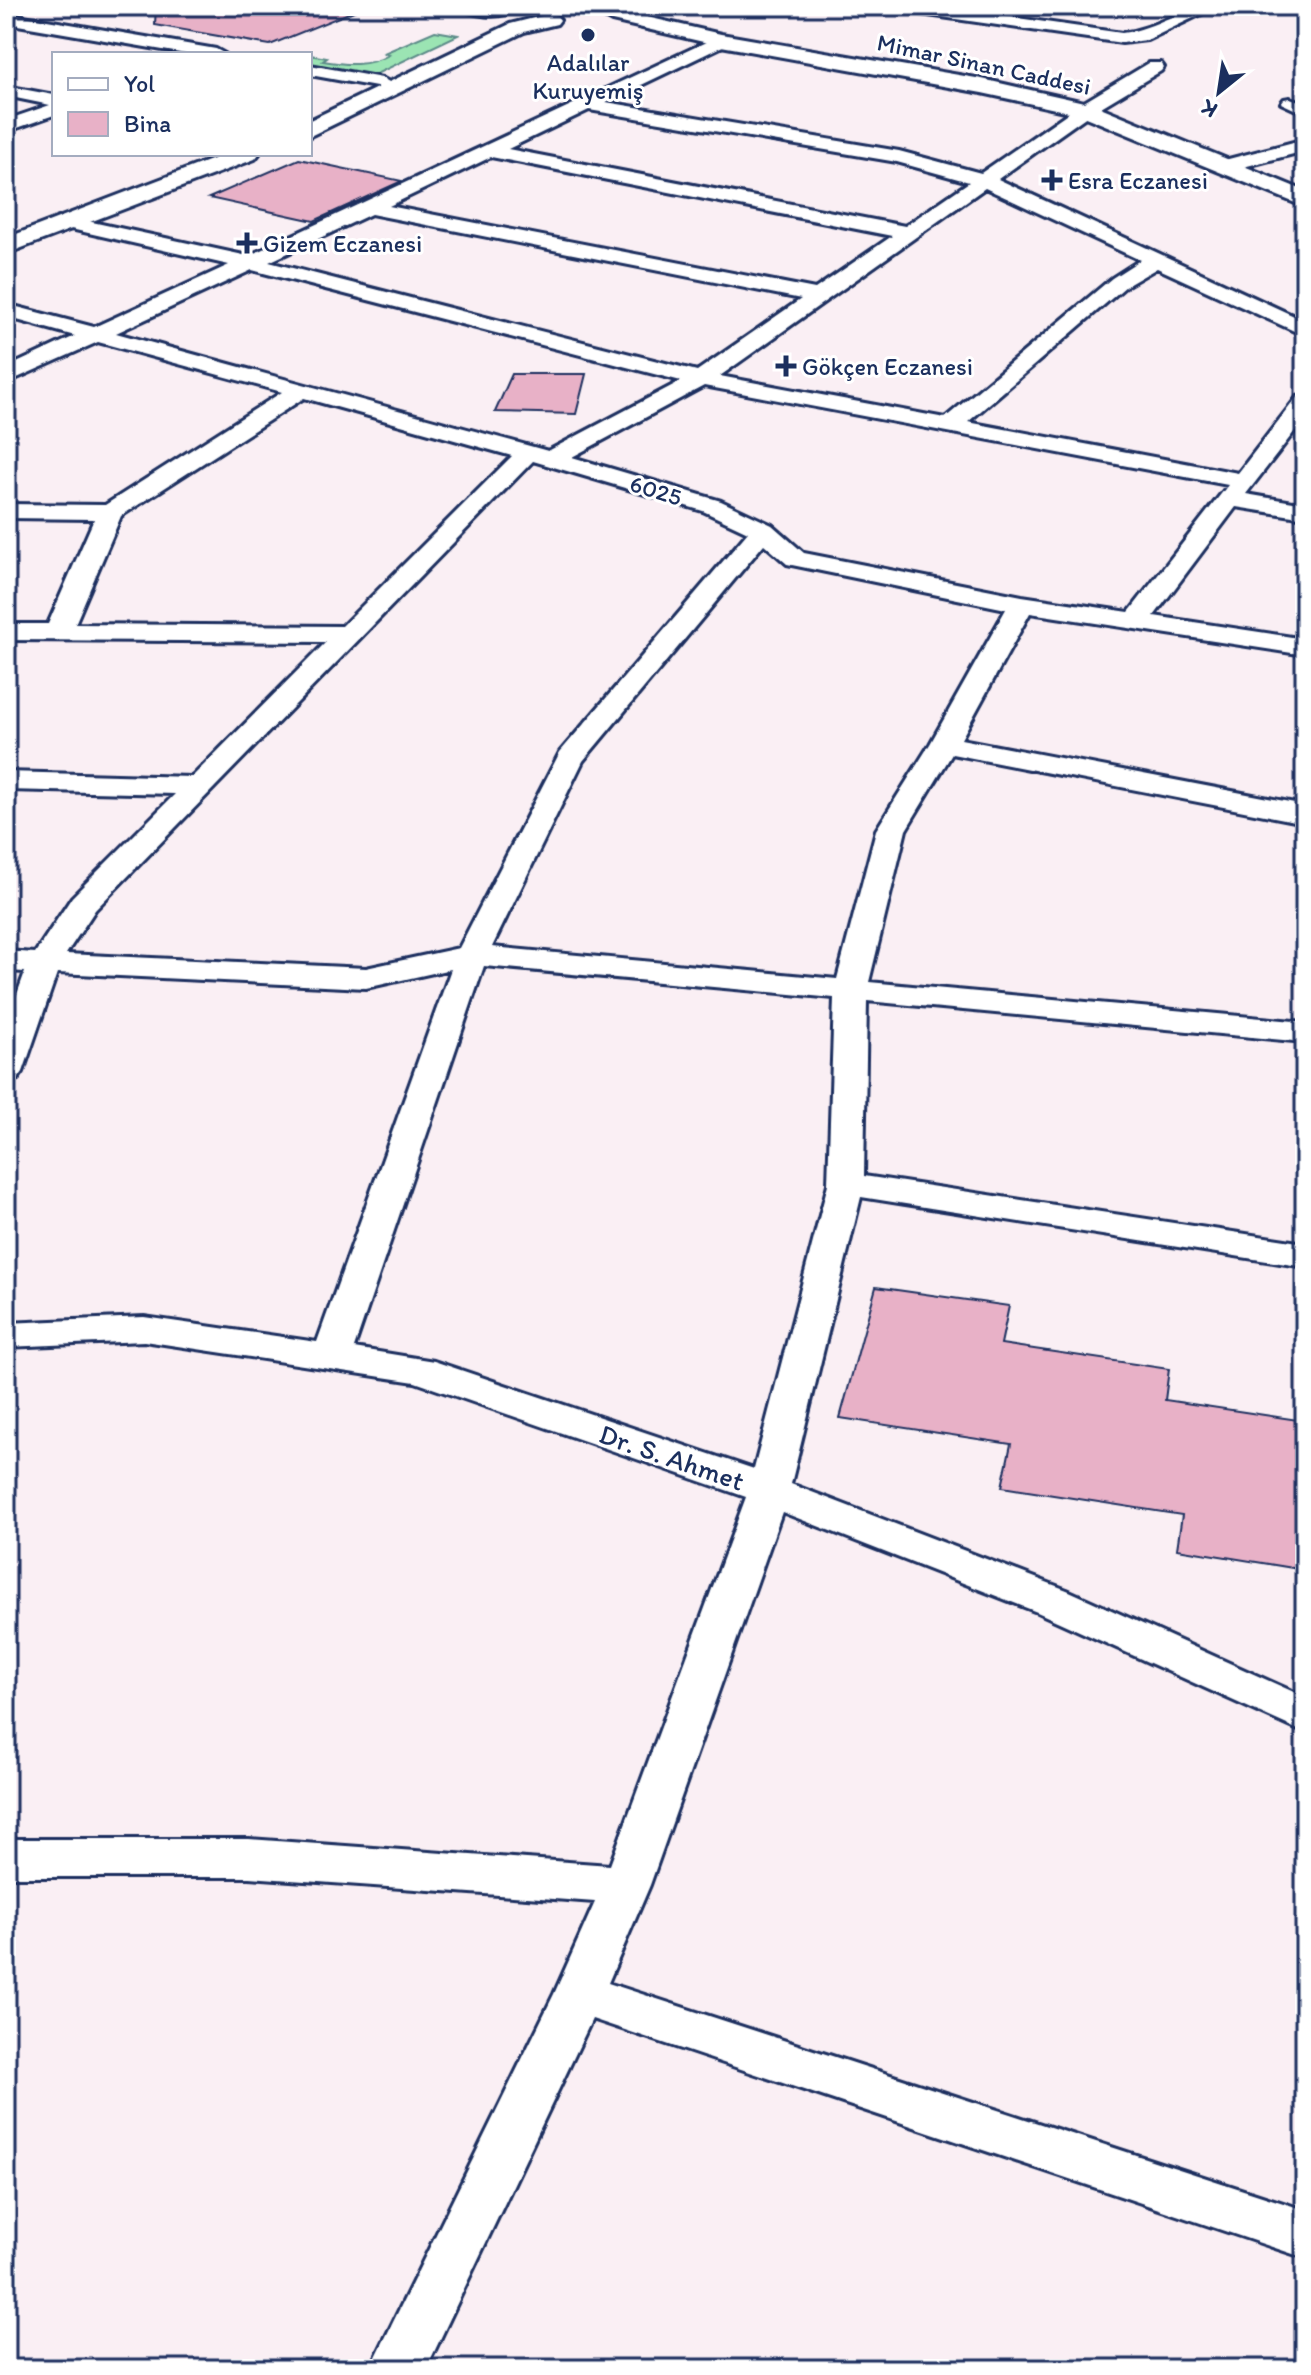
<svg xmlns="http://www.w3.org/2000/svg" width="1311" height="2375" viewBox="0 0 1311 2375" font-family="Itim,sans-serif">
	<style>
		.green { fill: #9be4b3; stroke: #5b8a88; stroke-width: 2 }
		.building { fill: #e8b1c7; stroke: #1b2f5e; stroke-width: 2 }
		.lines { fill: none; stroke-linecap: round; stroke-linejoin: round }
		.street-casing { stroke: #1b2f5e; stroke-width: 6 }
		.secondary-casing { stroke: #1b2f5e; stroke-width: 6 }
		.street { fill: #fff; fill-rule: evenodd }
		.secondary { fill: #fff; fill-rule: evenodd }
		.poi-dot { fill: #1b2f5e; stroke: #fff; stroke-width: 3 }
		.labels { text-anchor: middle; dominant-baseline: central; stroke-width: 6; stroke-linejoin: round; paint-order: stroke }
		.far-poi-label { font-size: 24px; fill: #1b2f5e; stroke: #fff; text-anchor: start }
		.far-street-label { font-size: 24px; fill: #1b2f5e; stroke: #fff }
		.street-label { font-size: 28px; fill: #1b2f5e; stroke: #fff }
	</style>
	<rect width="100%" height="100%" fill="#faeff4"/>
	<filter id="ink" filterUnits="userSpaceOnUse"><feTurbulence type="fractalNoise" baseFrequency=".0125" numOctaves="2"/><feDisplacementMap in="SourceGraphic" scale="16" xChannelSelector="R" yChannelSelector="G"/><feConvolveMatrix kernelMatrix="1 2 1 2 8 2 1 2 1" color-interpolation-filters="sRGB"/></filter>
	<g filter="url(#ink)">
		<path class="green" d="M435,31l23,4 -86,41 -62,-11v-10l17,3 -4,3c23,4 45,6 66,-6l-5,-2z"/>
		<path class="building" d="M156,6h207l1,1 -94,38 -115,-20z
			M299,159l103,22 -88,40 -105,-23z
			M512,374h74l-10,40 -81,-2z
			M876,1287l133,19 -8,38 168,25 -4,31 140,21v149l-128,-21 5,-34 -180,-28 9,-43 -171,-26z"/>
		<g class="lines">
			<g class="street-casing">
				<path id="street" d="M892,6h42l188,27c35,-4 59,-27 96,-27l-71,34 -25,3 -222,-32z
					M6,13l210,36 9,5h-39l-180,-31z
					M721,35l6,1 3,4 -3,4 -121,58 293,49 82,22 98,-68 70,-42h12l3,4 -3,4 -70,42 -93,66 307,142v15l-148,-68 -31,18 -158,136 270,51 59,-76 8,-2v23l-59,76 59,10v14l-69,-11 -82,109 151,23v16l-275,-42 -69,126 344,66v18l-353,-69 -46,76 -37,152 436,40v20l-438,-41 -3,175 441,67v24l-444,-70 -70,287 276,106 238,107v36l-268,-121 -255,-100 -132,373 -42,98 697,227v48l-713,-239 -166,350h-56l184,-375 41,-92 -346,-25h-243v-38h243l361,26 136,-368 -331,-115 -271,-41 -138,6v-24l138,-6 173,25 134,-373 -85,19 -309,-15 -34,99 -5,7 -12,3v-57l19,-53 -19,-1v-20l29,2 37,-56 103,-103 -169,-4v-18l186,5 134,-135 -320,-2v-16h42l46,-105 -88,-1v-14l99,1 177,-113 -184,-50 -92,41v-15l69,-32 -69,-19v-13l88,23 135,-62 -167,-38 -3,-4 3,-4 7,-2 179,39zM589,110l308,52 72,20 -64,44 -397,-77zM491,157l401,79 -77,53 -426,-83zM985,188l155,72 -28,18 -167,140 -225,-42zM371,214l430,85 -104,72 -428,-109zM252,270l429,111 -133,70 -432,-118zM704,386l524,99 -99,127 -107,-16 -218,-43 -32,-28 -51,-24 -149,-44zM304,398l208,58 -170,170 -267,-2 46,-108zM533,461l170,50 45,21 -188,220 -101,196 -93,20 -300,-14 29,-44zM764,544l23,20 219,45 -76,135 -54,86 -39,149 -345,-32 91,-186zM484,966l350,32 -6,186 -74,285 -320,-108 -80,-13z
					M310,65l72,13 9,5 -9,5 -72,-13z
					M6,86l48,9v20l-48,17v-12l44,-15 -44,-9z
					M1290,98l15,5v11l-24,-11 3,-4z
					M1305,139v12l-81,21 -10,-6 3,-4z"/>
			</g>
			<g class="secondary-casing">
				<path id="secondary" d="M459,6h50l3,4c-10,10 -43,6 -53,-4z
					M584,6h27l14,6 96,22 261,45 111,25 212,87v16l-227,-93 -96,-21 -261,-47 -109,-25z
					M550,14l7,2 3,4 -3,4 -33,8 -214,104v-16l200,-96z
					M226,154h33l-4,5 -249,95v-16z"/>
			</g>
			<use href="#street" class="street"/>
			<use href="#secondary" class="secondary"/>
		</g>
	</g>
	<g class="poi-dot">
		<circle cx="588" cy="35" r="8"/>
		<path d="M1048 168h8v8h8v8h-8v8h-8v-8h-8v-8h8z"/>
		<path d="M243 231h8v8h8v8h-8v8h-8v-8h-8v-8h8z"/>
		<path d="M782 354h8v8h8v8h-8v8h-8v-8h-8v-8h8z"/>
	</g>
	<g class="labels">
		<g class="far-poi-label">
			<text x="588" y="62" text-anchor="middle">Adalılar<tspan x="588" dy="28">Kuruyemiş</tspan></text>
			<text x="1068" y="180">Esra Eczanesi</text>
			<text x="263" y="243">Gizem Eczanesi</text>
			<text x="802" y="366">Gökçen Eczanesi</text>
		</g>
		<g class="far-street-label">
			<text transform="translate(984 64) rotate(12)">Mimar Sinan Caddesi</text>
			<text transform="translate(656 490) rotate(17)">6025</text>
		</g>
		<g class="street-label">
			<text transform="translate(672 1457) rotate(19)">Dr. S. Ahmet</text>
		</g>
	</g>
	<rect width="1311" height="2375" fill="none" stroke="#fff" stroke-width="32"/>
	<rect x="16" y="16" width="1279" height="2343" fill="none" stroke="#1b2f5e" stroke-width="3" filter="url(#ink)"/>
	<rect x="52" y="52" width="260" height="104" fill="#ffffff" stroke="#a4acbf" stroke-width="2"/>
	<rect x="68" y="78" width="40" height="12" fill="#ffffff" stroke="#a4acbf" stroke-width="2"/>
	<text x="124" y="92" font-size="24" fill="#1b2f5e">Yol</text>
	<rect x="68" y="112" width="40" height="24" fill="#e8b1c7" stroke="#a4acbf" stroke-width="2"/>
	<text x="124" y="132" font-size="24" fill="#1b2f5e">Bina</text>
	<g transform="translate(1219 92) rotate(210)" stroke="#ffffff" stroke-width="6" paint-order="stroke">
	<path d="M0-6L14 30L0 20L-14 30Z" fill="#1b2f5e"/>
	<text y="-12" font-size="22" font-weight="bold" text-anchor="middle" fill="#1b2f5e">K</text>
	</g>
</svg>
